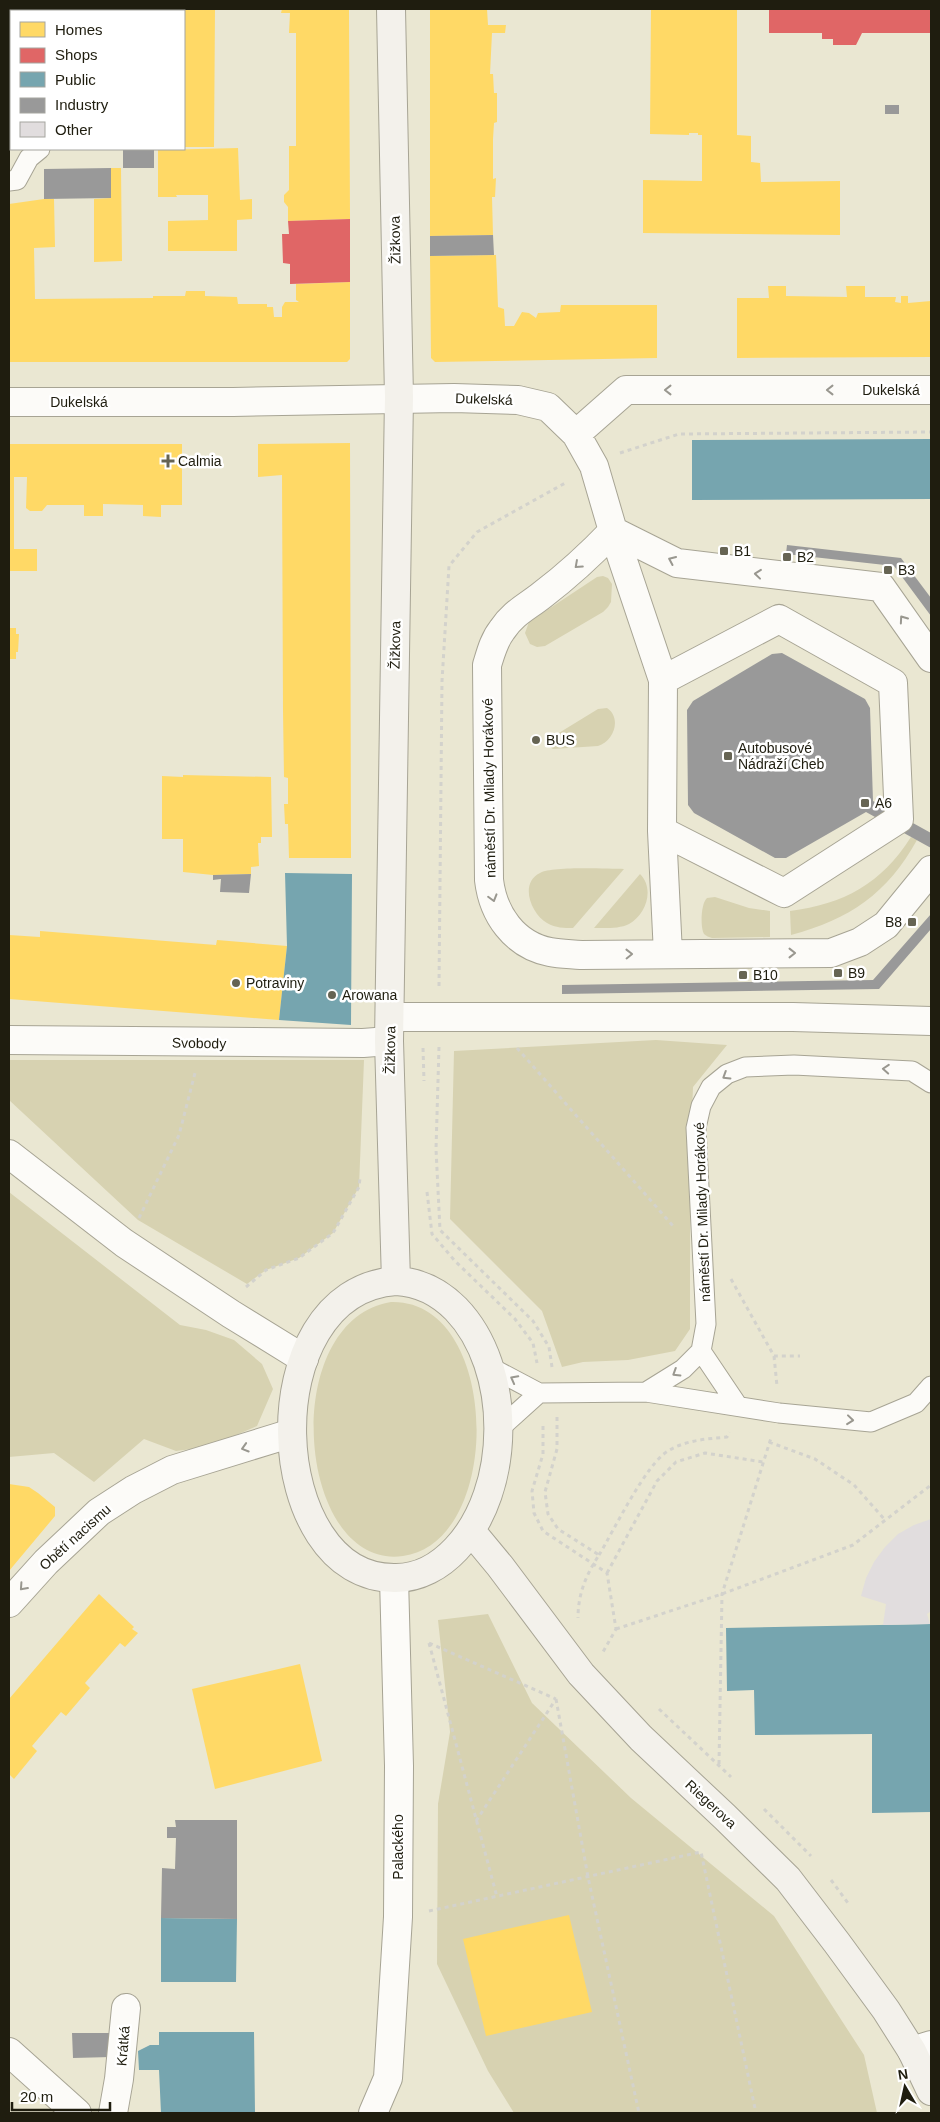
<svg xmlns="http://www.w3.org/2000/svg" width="940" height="2122" viewBox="0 0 940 2122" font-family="Arial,sans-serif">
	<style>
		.green { fill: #d7d2b1 }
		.homes { fill: #ffd966 }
		.shops { fill: #e06666 }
		.public { fill: #76a5af }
		.industry { fill: #999 }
		.building { fill: #e1ddde }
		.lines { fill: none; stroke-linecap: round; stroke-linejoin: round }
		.lane-casing { stroke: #a7a494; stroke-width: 21 }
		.street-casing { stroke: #a7a494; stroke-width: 30 }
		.secondary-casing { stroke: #a7a494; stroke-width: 30 }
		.path { stroke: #d3d2cc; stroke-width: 3; stroke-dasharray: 4 4; stroke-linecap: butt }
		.lane { stroke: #fcfbf8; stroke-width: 19 }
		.street { stroke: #fcfbf8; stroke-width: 28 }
		.secondary { stroke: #f3f1eb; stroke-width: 28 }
		.oneway { stroke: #99978f }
		.poi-dot { fill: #666453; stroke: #fff; stroke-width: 2 }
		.labels { text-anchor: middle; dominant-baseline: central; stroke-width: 5; stroke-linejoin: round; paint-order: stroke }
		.street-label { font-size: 14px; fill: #1f1d0f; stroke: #fff }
		.poi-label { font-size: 14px; fill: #1f1d0f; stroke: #fff; text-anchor: start }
	</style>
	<rect width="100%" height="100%" fill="#eae7d2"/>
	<path class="green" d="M603,576l5,2 4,6 -1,18 -3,5 -5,5 -58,34 -8,1 -7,-3 -5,-11 4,-11 68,-45z
		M607,708c15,10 7,33 -9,38l-45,3 -6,-4 2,-6 49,-30z
		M911,837l6,3c-30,54 -67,79 -126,95l-1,-24c54,-7 91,-27 121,-74z
		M624,869l-51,59c-9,0 -17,0 -26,-5 -16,-9 -28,-40 -7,-50 13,-7 67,-4 84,-4z
		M640,874c15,15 6,41 -11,50 -10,5 -24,4 -35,4z
		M715,897l34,11 21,3v26l-58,1c-3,-1 -6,-2 -8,-4 -4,-7 -3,-31 3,-36z
		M656,1040l71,5 -34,42 -3,77v165l-15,22 -47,9 -45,2 -21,5 -20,-56 -92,-92 4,-168z
		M9,1060h355l-5,127 -26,46 -34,25 -33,12 -19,14 -109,-64 -129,-120z
		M9,1192l171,133 26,5 28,10 28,24 11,25 -16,37 -49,21 -32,4 -32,-12 -50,43 -40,-29 -45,4z
		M391,1302c110,-3 114,240 12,254 -106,15 -127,-235 -12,-254z
		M488,1614l44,89 99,95 143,118 90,139 13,58h-363l-26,-42 -51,-107 1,-160 12,-72 -12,-112z"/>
	<path class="homes" d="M87,9h55v2h-55z
		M176,9h39l-1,138h-30v-136h-8z
		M282,9h67l1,210 -62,2v-14l-4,-5v-7l5,-5v-44h7v-113h-7l1,-20h-9z
		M430,9h57l1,16h18l-1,8h-13l-2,41h3l1,19h3v29l-3,1 -1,16v40l3,-1 -1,19h-3l1,38 -63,1z
		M651,9h86v126l14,1v26l9,1 1,19 79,-1v54l-197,-2v-53l59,1v-46h-4v-2h-9v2l-39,-1z
		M9,107h2v37h-2z
		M238,148l2,52 12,-1v20l-15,1v31h-69v-30l40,-1v-25h-32l1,2h-19v-47z
		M111,168h10l1,93 -28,1v-63l17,-1z
		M44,199h10l1,48 -21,1 1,51 118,-1v-2h32l1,-5h19v5l32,1 1,7h29v3h6l1,10h8v-10l3,-5h14l-3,-2v-16l54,-2v77l-3,3h-338v-158z
		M496,255l2,52 6,2 1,17h9l8,-14 7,1 7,5 2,-5 22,-1 1,-7h96v53l-222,4 -4,-4 -1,-102z
		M768,286h18v10l61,1 -1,-11h19v11h31l-1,5 6,1v-7h7v7l23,-2v56l-194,1v-60h32z
		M350,443l1,415h-62l-1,-34h-3l-1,-20h4v-26l-4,-1 -1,-66 -1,-236 -24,2v-33z
		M9,444h173v61h-21v12l-18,-1v-11l-40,-1v12h-19v-11h-37l-5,6h-12l-4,-3 1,-31h-13v72h23v22h-28z
		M9,628h7v6h3l-1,18h-2v7h-7z
		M183,775l88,2 1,60h-11v6h-3l1,23 -8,1v7l-38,1 -30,-3v-33h-21v-63l21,1z
		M40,931l176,14 1,-5 70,6 -8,74 -270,-21v-64l31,2z
		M9,1484l20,3 9,6 17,14v9l-46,55z
		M99,1594l35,33 -2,2 6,4 -13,14 -5,-4 -35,40 5,5 -24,28 -5,-4 -29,34 5,5 -23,28 -5,-5v-75z
		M300,1664l22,97 -107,28 -23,-100z
		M569,1915l23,97 -106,24 -23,-97z"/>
	<path class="shops" d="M769,9h162v24h-69l-6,12h-23v-6h-11v-6h-53z
		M350,219v63l-60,2v-20l-7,-1 -1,-29h7l-1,-13z"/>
	<path class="public" d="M931,439v60l-239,1v-60z
		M798,723l20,33 -19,34h-38l-20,-33 6,-10 -12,-6 7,-14 12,7 6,-10z
		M285,873l67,1 -1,151 -72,-5 8,-74z
		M931,1624v188l-59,1v-79l-117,1 -1,-45 -27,1 -1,-63z
		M161,1918l76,1 -1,63h-75z
		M159,2032h95l1,81h-94l-2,-43h-20l-1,-19 12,-6h9z"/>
	<path class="industry" d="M885,105h14v9h-14z
		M123,149h31v19h-31z
		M111,168v30l-67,1v-30z
		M493,235l1,20 -64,1v-20z
		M787,545l114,13 30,40v18l-37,-50 -108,-12z
		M782,653l83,46 5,9 3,93 58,32v15l-65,-36 -80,46h-11l-81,-45 -6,-8 -1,-95 6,-9 79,-47z
		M251,874l-2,19 -29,-1 1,-13 -8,1v-5z
		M931,914v15l-52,60 -317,5v-9l311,-5z
		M175,1820h62v99l-76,-1 1,-50 13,1 1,-31h-9v-11h9z
		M72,2033h39v24l-38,1z"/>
	<path class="building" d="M931,1519v92l-4,3 3,10 -47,1 3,-21 -25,-8 5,-18 8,-16 11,-15 13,-13 16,-9z"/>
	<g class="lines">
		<g class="lane-casing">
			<path id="lane" d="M77,11v-2
				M9,181l8,-1 12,-22 11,-9
				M701,1351l37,55
				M488,1366l51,27 107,-1 133,21 92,9 45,-19 15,-17
				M646,1392l37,-23 18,-18 5,-27 -10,-196 5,-22 10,-19 16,-13 18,-7 49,-2 118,6 19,12
				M498,1430l41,-37"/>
		</g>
		<g class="street-casing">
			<path id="street" d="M9,402h224l221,-4 64,2 30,7 28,27 18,32 19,65 50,149 -1,151 6,123
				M576,434l50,-44h305
				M613,531c-22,23 -46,45 -71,64 -15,12 -29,18 -40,35 -8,10 -11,22 -15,35l2,215c4,34 25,65 61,72 10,2 20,2 31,3l250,-2 29,-11 26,-17 45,-55
				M613,531l64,32 204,24 50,71
				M662,831l122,62 115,-74 -6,-136 -114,-64 -116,61
				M391,1017h402l138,4
				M9,1040l354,3 26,-2
				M9,1154l115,89 107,71 73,45
				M9,1603l37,-41 53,-50 34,-22 39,-20 120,-37
				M912,2051l19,-6
				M9,2052l68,61
				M113,2113l6,-34 7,-71
				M373,2113l15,-35 10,-161 1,-151 -5,-188"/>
		</g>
		<g class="secondary-casing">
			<path id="secondary" d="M391,9l8,388 -10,644 7,240
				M396,1281c23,1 44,12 60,28 57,59 56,181 0,240 -16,17 -37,29 -60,29 -132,3 -145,-287 0,-297z
				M471,1531l29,35 81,108 60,64 84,79 63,62 49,64 49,67 26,41 19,40"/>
		</g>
		<path class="path" d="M620,453l59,-19 252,-2
			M439,986l3,-305 7,-115 28,-34 90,-50
			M439,1047l-3,102 4,81 93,91 16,26 3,20
			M423,1048l1,33
			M517,1048l157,179
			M427,1192l5,42 23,27 60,58 18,24 4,20
			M139,1218l40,-83 16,-62
			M731,1279l43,77h26
			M246,1287l20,-17 33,-12 34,-25 26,-46 1,-9
			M774,1356l3,30
			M557,1417v32l-12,43 3,22 10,15 41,26c-13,20 -21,39 -21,63
			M543,1426v28l-11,37 2,22 9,18 64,42 9,56 -13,23
			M769,1442l46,17 39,26 32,36
			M599,1555c15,-25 47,-91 69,-104 18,-11 38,-12 59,-14l2,-5
			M607,1573l50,-92 19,-19 29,-9 58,9
			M616,1629l106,-35 131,-49 78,-60
			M429,1643l68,254
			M429,1643l127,56
			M556,1699l32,178 51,236
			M659,1709l72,68
			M719,1764l3,-170 49,-156
			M764,1809l47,47
			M476,1821l80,-122
			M831,1880l17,23
			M429,1911l272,-59 55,261"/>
		<use href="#lane" class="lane"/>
		<use href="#street" class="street"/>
		<use href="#secondary" class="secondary"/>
	</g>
	<defs><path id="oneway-chevron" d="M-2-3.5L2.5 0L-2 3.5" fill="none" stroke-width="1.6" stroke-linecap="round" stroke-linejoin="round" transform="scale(1.25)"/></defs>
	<g class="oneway">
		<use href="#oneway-chevron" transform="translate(668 390) rotate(-180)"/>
		<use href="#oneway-chevron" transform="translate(830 390) rotate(-180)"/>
		<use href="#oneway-chevron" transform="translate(672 560) rotate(-156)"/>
		<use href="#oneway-chevron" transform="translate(578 565) rotate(138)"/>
		<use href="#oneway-chevron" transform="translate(758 574) rotate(-174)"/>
		<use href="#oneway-chevron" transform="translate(903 619) rotate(-125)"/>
		<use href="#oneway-chevron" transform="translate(493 898) rotate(74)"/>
		<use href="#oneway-chevron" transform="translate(792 953)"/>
		<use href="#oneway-chevron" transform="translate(629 954) rotate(-1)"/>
		<use href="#oneway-chevron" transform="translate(886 1069) rotate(-176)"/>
		<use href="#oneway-chevron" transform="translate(726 1076) rotate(148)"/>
		<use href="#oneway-chevron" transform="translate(676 1373) rotate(148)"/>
		<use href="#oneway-chevron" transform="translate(514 1379) rotate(-152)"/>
		<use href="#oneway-chevron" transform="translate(850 1420) rotate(6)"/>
		<use href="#oneway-chevron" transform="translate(245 1448) rotate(163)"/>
		<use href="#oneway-chevron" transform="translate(23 1587) rotate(132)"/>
	</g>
	<g class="poi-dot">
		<path d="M165.5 453.5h5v5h5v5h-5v5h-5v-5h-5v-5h5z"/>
		<rect x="719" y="546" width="10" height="10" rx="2.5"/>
		<rect x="782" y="552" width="10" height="10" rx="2.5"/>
		<rect x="883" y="565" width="10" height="10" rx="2.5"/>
		<circle cx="536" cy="740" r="5"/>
		<rect x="723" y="751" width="10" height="10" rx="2.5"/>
		<rect x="860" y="798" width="10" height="10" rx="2.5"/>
		<rect x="907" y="917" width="10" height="10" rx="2.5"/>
		<rect x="833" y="968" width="10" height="10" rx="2.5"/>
		<rect x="738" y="970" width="10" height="10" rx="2.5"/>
		<circle cx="236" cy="983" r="5"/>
		<circle cx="332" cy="995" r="5"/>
	</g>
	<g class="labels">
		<g class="street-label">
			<text transform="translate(395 240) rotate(-91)">Žižkova</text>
			<text x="891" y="390">Dukelská</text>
			<text transform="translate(484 399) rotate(2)">Dukelská</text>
			<text x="79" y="402">Dukelská</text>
			<text transform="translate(395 645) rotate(-89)">Žižkova</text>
			<text transform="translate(489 788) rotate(-91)">náměstí Dr. Milady Horákové</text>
			<text transform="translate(199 1043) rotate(1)">Svobody</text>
			<text transform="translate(390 1050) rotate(-89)">Žižkova</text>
			<text transform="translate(702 1212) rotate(-92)">náměstí Dr. Milady Horákové</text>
			<text transform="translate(75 1537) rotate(-42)">Obětí nacismu</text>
			<text transform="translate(711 1804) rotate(43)">Riegerova</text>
			<text transform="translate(398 1847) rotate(-90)">Palackého</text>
			<text transform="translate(123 2046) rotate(-85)">Krátká</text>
		</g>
		<g class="poi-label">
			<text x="178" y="461">Calmia</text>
			<text x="734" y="551">B1</text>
			<text x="797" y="557">B2</text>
			<text x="898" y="570">B3</text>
			<text x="546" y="740">BUS</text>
			<text x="738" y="748">Autobusové<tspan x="738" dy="16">Nádraží Cheb</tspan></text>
			<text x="875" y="803">A6</text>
			<text x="902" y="922" text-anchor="end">B8</text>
			<text x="848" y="973">B9</text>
			<text x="753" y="975">B10</text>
			<text x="246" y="983">Potraviny</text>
			<text x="342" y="995">Arowana</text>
		</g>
	</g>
	<rect width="940" height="2122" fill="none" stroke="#1f1d0f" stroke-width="20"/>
	<rect x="10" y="10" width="175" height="140" fill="#ffffff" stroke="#a5a59f"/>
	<rect x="20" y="22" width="25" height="15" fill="#ffd966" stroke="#a5a59f"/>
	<text x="55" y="35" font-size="15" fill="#1f1d0f">Homes</text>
	<rect x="20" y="48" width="25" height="15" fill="#e06666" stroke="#a5a59f"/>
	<text x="55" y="60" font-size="15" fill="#1f1d0f">Shops</text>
	<rect x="20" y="72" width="25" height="15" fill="#76a5af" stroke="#a5a59f"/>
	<text x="55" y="85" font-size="15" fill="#1f1d0f">Public</text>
	<rect x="20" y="98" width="25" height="15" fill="#999999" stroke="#a5a59f"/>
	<text x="55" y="110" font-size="15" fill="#1f1d0f">Industry</text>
	<rect x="20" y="122" width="25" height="15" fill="#e1ddde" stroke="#a5a59f"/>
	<text x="55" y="135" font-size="15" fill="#1f1d0f">Other</text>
	<g transform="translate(905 2087) rotate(351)" stroke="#ffffff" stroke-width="4" paint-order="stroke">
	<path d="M0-4L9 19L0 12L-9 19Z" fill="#1f1d0f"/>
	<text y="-8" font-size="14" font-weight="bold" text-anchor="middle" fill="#1f1d0f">N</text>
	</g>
	<path d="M12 2102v8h98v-8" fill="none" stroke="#1f1d0f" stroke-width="2.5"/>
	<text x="20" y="2102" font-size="15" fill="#1f1d0f" stroke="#ffffff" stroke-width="4" paint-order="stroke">20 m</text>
</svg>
